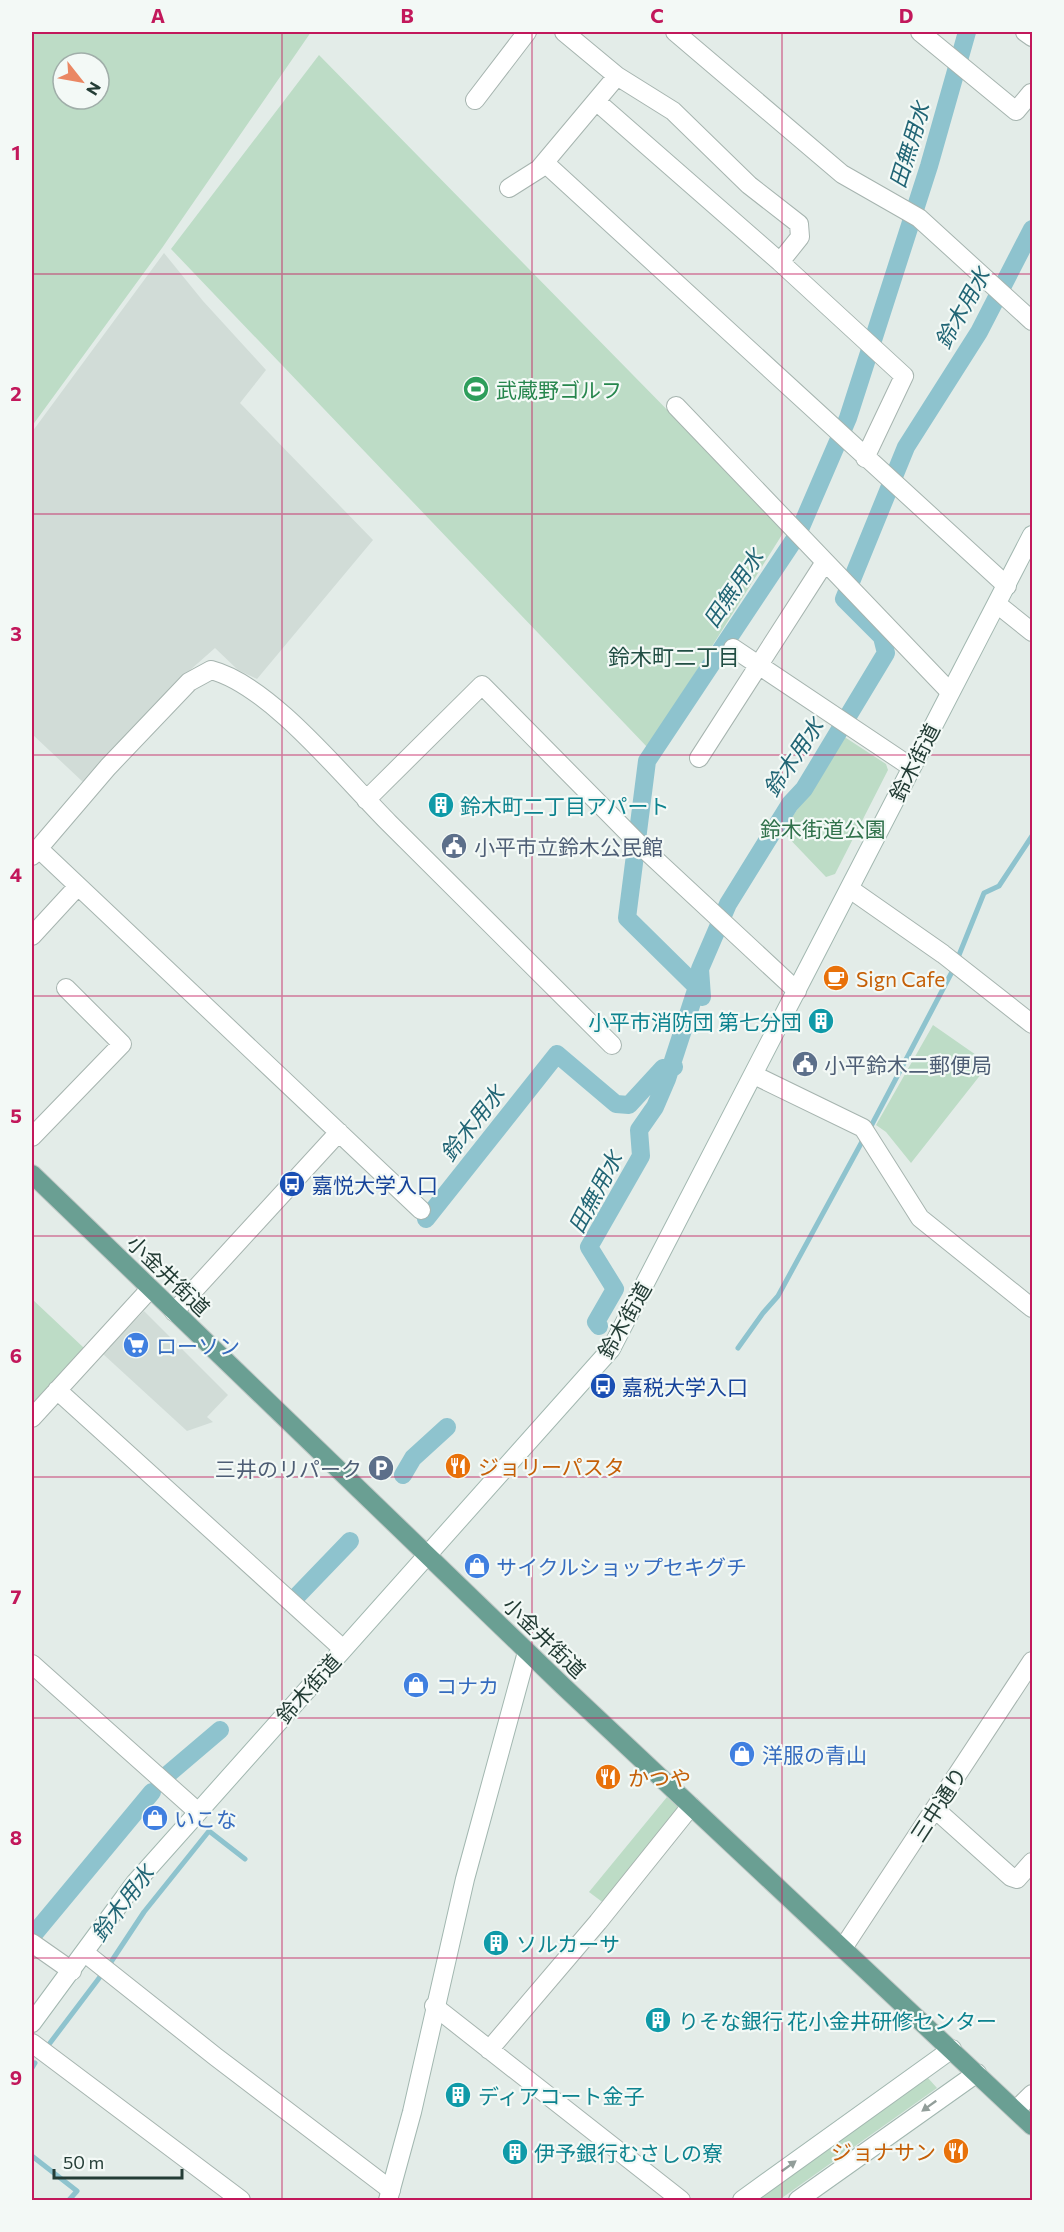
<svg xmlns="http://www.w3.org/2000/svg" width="1064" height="2232" viewBox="0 0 1064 2232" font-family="Commissioner,'Noto Sans JP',sans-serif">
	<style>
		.built { fill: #d1dcd7 }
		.green { fill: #bddcc6; fill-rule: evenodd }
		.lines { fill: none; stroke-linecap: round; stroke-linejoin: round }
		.stream { stroke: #8ec3ce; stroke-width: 5 }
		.canal { stroke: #8ec3ce; stroke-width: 18 }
		.street-casing { stroke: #a6b4af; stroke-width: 20 }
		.secondary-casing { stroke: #a2b7b0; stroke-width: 20 }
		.primary-casing { stroke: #c2c9c7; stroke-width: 20 }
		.street { stroke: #fff; stroke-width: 18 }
		.secondary { stroke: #fff; stroke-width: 18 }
		.primary { stroke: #6a9f93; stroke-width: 18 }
		.oneway { fill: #929e9a }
		.grid { fill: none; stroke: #c2185b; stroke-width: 1.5; stroke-opacity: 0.55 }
		.labels { text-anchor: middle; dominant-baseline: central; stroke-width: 4.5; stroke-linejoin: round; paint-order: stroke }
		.leisure-label { font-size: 21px; fill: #27864d; stroke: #f3f9f6; text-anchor: start }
		.street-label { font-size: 21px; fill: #243d36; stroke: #f3f9f6 }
		.culture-label { font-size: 21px; fill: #0d838f; stroke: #f3f9f6; text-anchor: start }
		.park-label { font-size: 21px; fill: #30714b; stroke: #f3f9f6 }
		.service-label { font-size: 21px; fill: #4e5e75; stroke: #f3f9f6; text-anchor: start }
		.food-label { font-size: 21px; fill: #c56008; stroke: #f3f9f6; text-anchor: start }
		.transit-label { font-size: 21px; fill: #164399; stroke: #f3f9f6; text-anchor: start }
		.shop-label { font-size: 21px; fill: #366cbe; stroke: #f3f9f6; text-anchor: start }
		.water-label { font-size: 22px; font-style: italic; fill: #216575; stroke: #f3f9f6 }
		.neighbourhood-label { font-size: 22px; fill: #214e44; stroke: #f3f9f6 }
		.neatline { fill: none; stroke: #c2185b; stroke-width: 2 }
		.grid-label { font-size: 20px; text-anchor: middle; font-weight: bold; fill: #c2185b }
	</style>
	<rect width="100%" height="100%" fill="#e3ece8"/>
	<path class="built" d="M164,253l39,48 63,69 -26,33 133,137 -116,139 -19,-9 -23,-22 -35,31 -96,104 -52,-49v-302z
		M144,1311l84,84 -21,22 6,5 -26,9 -84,-77z"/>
	<path class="green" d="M32,32h279l-149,216 -130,178zM63,63h36v36h-36z
		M319,55l466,475 -137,218 -477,-499z
		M843,736l43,28 2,6 -53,104 -9,3 -43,-45z
		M933,1025l56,39 -78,99 -25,-31 -10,-7z
		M32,1299l52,49 -52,57z
		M667,1797l16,14 -78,93 -16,-12z
		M928,2078l9,10 -158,112h-22z"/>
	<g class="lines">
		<path class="stream" d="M957,960l27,-67 15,-7 33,-50
			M869,1130l85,-162
			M738,1348l25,-35 15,-17 86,-158
			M50,2043l59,-78 35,-53 65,-81 36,28
			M32,2068l3,-5
			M32,2156l45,35 -8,9"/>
		<path class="canal" d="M702,997l-2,-28 28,-65 62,-100 14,-15 82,-136 -4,-16 -38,-38 62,-152 73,-115 53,-103
			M426,1219l131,-165 59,50 13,1 34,-37 11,-1
			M599,1326l-3,-4 19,-33 -26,-42 52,-91 -2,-26 16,-23 12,-28 30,-92 -70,-69 20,-157 151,-227 50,-116 81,-252 38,-134
			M403,1475l10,-17 34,-31
			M297,1596l53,-55
			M167,1775l53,-45
			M34,1934l118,-142"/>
		<g class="street-casing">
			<path id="street" d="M564,32l53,44 -21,25
				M675,32l167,142 77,44 113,103
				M920,32l96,79 15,-18 1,2
				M1025,32l7,5
				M617,76l56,35 76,74 50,39 1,13 -20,25
				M475,100l52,-68
				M545,163l462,423
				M509,188l30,-19 57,-68 184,161 124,114 -39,82
				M676,406l274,286
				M997,604l35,28
				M733,648l178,119
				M699,758l126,-196
				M366,800l116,-115 160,162 155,144
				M38,848l383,362
				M32,856l76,-89 81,-85 22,-12c59,15 133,108 178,153 74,74 148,148 223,222
				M850,889l93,65 89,70
				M32,936l46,-50
				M754,1075l109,53 57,90 112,90
				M32,1137l90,-93 -56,-56
				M174,1312l165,-180
				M57,1390l286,259
				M32,1418l118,-129
				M32,1664l166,148
				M935,1809l76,68 6,2 15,-17
				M32,1943l40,28
				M843,1948l189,-287
				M85,1953l131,104 175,133
				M434,2006l247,194
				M32,2043l209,157
				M489,2050l109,-128 93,-116
				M1016,2110l16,-16"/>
		</g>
		<g class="secondary-casing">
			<path id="secondary" d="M32,2023l103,-140 476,-534 421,-814
				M388,2200l24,-88 53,-233 62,-227
				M742,2200l210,-151
				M798,2200l179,-127"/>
		</g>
		<g class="primary-casing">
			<path id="primary" d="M32,1174l531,512 469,440"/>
		</g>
		<use href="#street" class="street"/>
		<use href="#secondary" class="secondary"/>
		<use href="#primary" class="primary"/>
	</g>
	<defs><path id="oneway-solid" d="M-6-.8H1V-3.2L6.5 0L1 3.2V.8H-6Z" transform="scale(1.5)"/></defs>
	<g class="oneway">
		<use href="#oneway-solid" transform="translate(929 2106) rotate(144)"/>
		<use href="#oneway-solid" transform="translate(789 2166) rotate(-36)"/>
	</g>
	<path class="grid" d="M282,32v2168M532,32v2168M782,32v2168M32,274h1000M32,514h1000M32,755h1000M32,996h1000M32,1236h1000M32,1477h1000M32,1718h1000M32,1958h1000"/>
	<defs>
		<g id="stadium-disc" transform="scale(1.35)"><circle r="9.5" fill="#2e9e5b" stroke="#f3f9f6"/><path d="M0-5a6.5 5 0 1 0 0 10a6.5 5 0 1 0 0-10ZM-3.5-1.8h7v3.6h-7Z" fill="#fff"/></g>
		<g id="building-disc" transform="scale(1.35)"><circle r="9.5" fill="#0f9aa8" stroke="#f3f9f6"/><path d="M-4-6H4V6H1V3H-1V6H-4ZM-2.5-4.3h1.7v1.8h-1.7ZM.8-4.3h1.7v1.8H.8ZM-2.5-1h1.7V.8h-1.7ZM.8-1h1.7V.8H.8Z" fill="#fff"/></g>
		<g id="civic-disc" transform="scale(1.35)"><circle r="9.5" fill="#5c6f8a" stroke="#f3f9f6"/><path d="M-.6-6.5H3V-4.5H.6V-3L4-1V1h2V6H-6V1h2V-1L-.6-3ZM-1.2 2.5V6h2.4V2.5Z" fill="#fff"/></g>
		<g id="cafe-disc" transform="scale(1.35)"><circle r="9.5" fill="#e8710a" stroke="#f3f9f6"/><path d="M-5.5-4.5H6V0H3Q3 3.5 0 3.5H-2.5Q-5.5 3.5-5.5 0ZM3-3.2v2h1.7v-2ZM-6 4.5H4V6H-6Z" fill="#fff"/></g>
		<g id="bus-disc" transform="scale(1.35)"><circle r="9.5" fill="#1a4fb4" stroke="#f3f9f6"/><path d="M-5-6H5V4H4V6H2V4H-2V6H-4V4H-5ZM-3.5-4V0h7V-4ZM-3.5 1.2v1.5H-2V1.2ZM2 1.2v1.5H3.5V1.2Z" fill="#fff"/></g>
		<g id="supermarket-disc" transform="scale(1.35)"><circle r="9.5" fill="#3f7fe0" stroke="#f3f9f6"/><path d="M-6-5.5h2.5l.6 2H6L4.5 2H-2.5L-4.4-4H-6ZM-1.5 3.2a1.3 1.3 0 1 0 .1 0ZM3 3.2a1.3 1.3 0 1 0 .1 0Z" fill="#fff"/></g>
		<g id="restaurant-disc" transform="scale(1.35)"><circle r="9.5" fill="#e8710a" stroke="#f3f9f6"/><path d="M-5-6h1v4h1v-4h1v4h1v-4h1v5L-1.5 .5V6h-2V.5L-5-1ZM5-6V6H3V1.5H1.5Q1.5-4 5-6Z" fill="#fff"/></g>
		<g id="parking-disc" transform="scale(1.35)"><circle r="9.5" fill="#5c6f8a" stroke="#f3f9f6"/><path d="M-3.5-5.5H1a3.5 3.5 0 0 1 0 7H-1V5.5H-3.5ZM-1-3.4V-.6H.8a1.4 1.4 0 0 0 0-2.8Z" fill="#fff"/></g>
		<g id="shop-disc" transform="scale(1.35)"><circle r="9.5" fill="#3f7fe0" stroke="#f3f9f6"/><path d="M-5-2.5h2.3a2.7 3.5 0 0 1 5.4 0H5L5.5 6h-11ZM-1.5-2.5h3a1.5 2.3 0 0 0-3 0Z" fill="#fff"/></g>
	</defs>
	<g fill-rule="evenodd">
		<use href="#stadium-disc" x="476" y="389"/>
		<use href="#building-disc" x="441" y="805"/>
		<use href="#civic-disc" x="454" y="846"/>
		<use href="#cafe-disc" x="836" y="978"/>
		<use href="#building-disc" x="821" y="1021"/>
		<use href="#civic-disc" x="805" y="1064"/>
		<use href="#bus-disc" x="292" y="1184"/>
		<use href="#supermarket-disc" x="136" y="1345"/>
		<use href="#bus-disc" x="603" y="1386"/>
		<use href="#restaurant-disc" x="458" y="1466"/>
		<use href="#parking-disc" x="381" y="1468"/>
		<use href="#shop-disc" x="477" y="1566"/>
		<use href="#shop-disc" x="416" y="1685"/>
		<use href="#shop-disc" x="742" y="1754"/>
		<use href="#restaurant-disc" x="608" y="1777"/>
		<use href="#shop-disc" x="155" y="1818"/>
		<use href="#building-disc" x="496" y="1943"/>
		<use href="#building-disc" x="658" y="2020"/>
		<use href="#building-disc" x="458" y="2095"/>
		<use href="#restaurant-disc" x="956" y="2151"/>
		<use href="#building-disc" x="515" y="2152"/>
	</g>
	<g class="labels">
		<g class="leisure-label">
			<text x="496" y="389">武蔵野ゴルフ</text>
		</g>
		<g class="street-label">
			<text transform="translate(914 762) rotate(-63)">鈴木街道</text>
			<text transform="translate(169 1275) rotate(44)">小金井街道</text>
			<text transform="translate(624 1320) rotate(-60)">鈴木街道</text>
			<text transform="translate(545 1637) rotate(44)">小金井街道</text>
			<text transform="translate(308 1688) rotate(-48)">鈴木街道</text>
			<text transform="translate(938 1804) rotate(-57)">三中通り</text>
		</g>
		<g class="culture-label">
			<text x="460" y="805">鈴木町二丁目アパート</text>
			<text x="802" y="1021" text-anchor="end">小平市消防団 第七分団</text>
			<text x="516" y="1943">ソルカーサ</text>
			<text x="678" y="2020">りそな銀行 花小金井研修センター</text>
			<text x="478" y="2095">ディアコート金子</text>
			<text x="534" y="2152">伊予銀行むさしの寮</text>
		</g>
		<g class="park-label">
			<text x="823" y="828">鈴木街道公園</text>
		</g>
		<g class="service-label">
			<text x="474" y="846">小平市立鈴木公民館</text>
			<text x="824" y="1064">小平鈴木二郵便局</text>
			<text x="362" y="1468" text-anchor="end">三井のリパーク</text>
		</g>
		<g class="food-label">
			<text x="856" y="978">Sign Cafe</text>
			<text x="478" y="1466">ジョリーパスタ</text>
			<text x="628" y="1777">かつや</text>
			<text x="936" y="2151" text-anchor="end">ジョナサン</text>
		</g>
		<g class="transit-label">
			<text x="312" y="1184">嘉悦大学入口</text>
			<text x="622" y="1386">嘉税大学入口</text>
		</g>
		<g class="shop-label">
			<text x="156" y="1345">ローソン</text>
			<text x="496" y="1566">サイクルショップセキグチ</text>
			<text x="436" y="1685">コナカ</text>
			<text x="762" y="1754">洋服の青山</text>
			<text x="174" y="1818">いこな</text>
		</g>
		<g class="water-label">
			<text transform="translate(909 145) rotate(-73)">田無用水</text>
			<text transform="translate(962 308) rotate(-61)">鈴木用水</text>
			<text transform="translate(733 588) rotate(-56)">田無用水</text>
			<text transform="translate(793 757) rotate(-56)">鈴木用水</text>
			<text transform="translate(472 1123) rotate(-52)">鈴木用水</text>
			<text transform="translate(595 1192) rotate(-62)">田無用水</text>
			<text transform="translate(122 1903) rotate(-53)">鈴木用水</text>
		</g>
		<g class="neighbourhood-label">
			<text x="674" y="656">鈴木町二丁目</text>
		</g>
	</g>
	<rect width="1064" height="2232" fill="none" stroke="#f3f9f6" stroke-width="66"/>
	<g transform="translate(81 81) rotate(121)"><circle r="28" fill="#f3f9f6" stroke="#a0aea9" stroke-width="1.5"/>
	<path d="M0-4.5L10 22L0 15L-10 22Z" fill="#ea8763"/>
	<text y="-9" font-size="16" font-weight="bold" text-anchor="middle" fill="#243d36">N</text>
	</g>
	<path d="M54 2169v9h128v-9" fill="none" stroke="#243d36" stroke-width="3"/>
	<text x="63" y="2169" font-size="18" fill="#243d36" stroke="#f3f9f6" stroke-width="4.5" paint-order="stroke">50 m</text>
	<rect x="33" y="33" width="998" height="2166" class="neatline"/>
	<g class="grid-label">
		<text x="158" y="23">A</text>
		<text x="407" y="23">B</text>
		<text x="657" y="23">C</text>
		<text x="906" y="23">D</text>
		<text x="16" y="160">1</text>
		<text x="16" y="401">2</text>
		<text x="16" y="641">3</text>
		<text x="16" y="882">4</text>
		<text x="16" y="1123">5</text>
		<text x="16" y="1363">6</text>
		<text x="16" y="1604">7</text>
		<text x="16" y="1845">8</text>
		<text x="16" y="2085">9</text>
	</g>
</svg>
